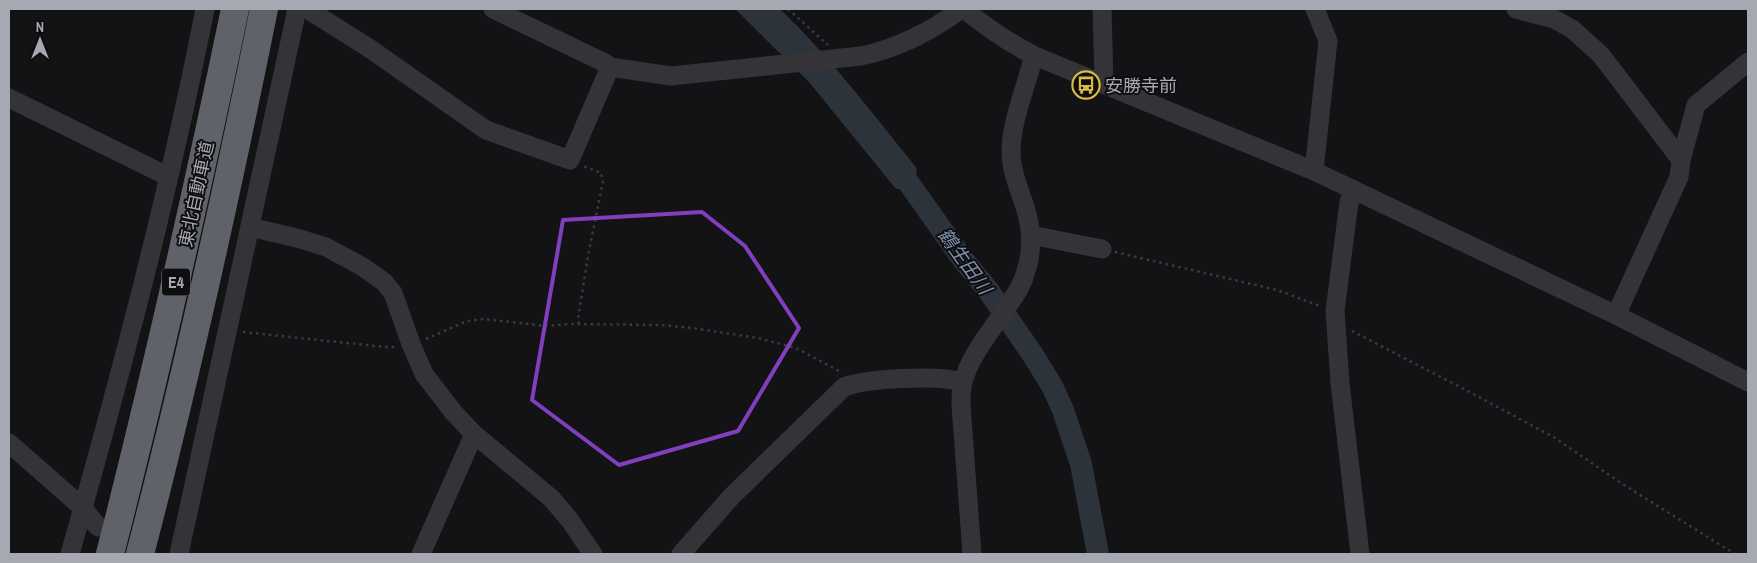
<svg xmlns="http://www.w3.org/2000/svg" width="1757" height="563" viewBox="0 0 1757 563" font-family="'Archivo Narrow','Noto Sans JP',sans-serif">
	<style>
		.water { fill: #2d333b }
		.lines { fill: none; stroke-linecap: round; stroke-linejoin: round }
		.river { stroke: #2d333b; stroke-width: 22 }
		.path { stroke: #3a3b3f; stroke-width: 2.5; stroke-dasharray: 2.5 4; stroke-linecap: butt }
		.minor { stroke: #343438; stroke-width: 19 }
		.highway { stroke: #606269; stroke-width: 28 }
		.marked { fill: none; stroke: #813fbd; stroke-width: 4; stroke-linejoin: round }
		.labels { text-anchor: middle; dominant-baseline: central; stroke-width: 4; stroke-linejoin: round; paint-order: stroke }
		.shield { fill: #0e0d0f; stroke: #787a81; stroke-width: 1 }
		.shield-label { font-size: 16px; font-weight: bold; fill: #a6a8b2 }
		.poi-label { font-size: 18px; fill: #a6a8b2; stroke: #0e0d0f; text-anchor: start }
		.street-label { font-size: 18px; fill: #a6a8b2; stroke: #0e0d0f }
		.water-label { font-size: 19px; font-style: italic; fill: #8091aa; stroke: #0e0d0f }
	</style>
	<rect width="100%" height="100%" fill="#131214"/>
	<path class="water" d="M735,9h45c48,46 89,100 131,152l6,8 -4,20h-17l-87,-107z"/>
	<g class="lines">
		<path class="river" d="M896,165l68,96 24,29 45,65 19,31 11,24 18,54 17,90"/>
		<path class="path" d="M788,9l40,36
			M1115,252l162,38 43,16
			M579,324l-1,-5 10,-63 15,-75 -2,-8 -18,-7
			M1352,331l114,59 89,48 69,47 111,69
			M243,332l142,15h12
			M426,339l41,-18 17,-2 61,7 27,-2 88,1 32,3 66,10 38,10 45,24"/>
		<path class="minor" d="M307,9l62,39 117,82 84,30 40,-93
			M493,9l112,54 5,4 61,9 190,-20c35,-7 71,-25 100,-47
			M964,9c23,19 45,34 71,47l279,115 302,144 132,67
			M1102,9l2,75
			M1516,9l38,10 18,10 29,26 80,105
			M9,98l160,79
			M1314,171l14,-130 -13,-32
			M1354,190l-5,12 -14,109 5,72 20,171
			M250,227l47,11 29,9 37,20 21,15 9,11 18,51 13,30 30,39 20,21 77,64 18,21 24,35
			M1031,235l71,14
			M1616,315l63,-138 2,-17 15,-55 52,-43
			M9,443l74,65 15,19
			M70,554c51,-180 99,-361 135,-545
			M179,554l118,-545
			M421,554l53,-120
			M681,554l50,-57 113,-110c24,-9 94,-12 119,-5
			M972,554l-11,-149c0,-7 0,-15 2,-23 7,-27 29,-52 44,-75 7,-10 15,-21 18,-33 8,-22 7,-45 0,-67 -5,-15 -11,-29 -13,-44 -5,-30 11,-67 19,-97l4,-10"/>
		<path class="highway" d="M110,554c46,-180 87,-362 125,-545
			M140,554c47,-180 87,-362 124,-545"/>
	</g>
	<path class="marked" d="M702,212l43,34 54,82 -61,103 -119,34 -87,-65 31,-180z"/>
	<defs>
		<g id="bus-ring" transform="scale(1.4375)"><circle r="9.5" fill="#0e0d0f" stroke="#dbbb43" stroke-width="1.5"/><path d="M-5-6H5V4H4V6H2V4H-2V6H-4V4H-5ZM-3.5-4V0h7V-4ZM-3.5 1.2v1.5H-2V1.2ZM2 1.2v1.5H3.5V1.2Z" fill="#dbbb43"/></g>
	</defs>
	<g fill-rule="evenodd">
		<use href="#bus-ring" x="1086" y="85"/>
	</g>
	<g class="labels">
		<rect class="shield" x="162" y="268.5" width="28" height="27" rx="4"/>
		<g class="shield-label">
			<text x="176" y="282">E4</text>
		</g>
		<g class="poi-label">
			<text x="1105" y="85">安勝寺前</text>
		</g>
		<g class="street-label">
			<text transform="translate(196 194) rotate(-78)">東北自動車道</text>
		</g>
		<g class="water-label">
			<text transform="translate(965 261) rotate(54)">鶴生田川</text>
		</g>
	</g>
	<rect width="1757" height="563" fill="none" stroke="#a6a8b2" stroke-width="20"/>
	<g transform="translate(40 40)" stroke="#0e0d0f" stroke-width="4" paint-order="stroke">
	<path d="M0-4L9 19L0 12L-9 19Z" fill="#a6a8b2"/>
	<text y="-8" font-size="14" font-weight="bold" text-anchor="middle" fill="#a6a8b2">N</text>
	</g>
</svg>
